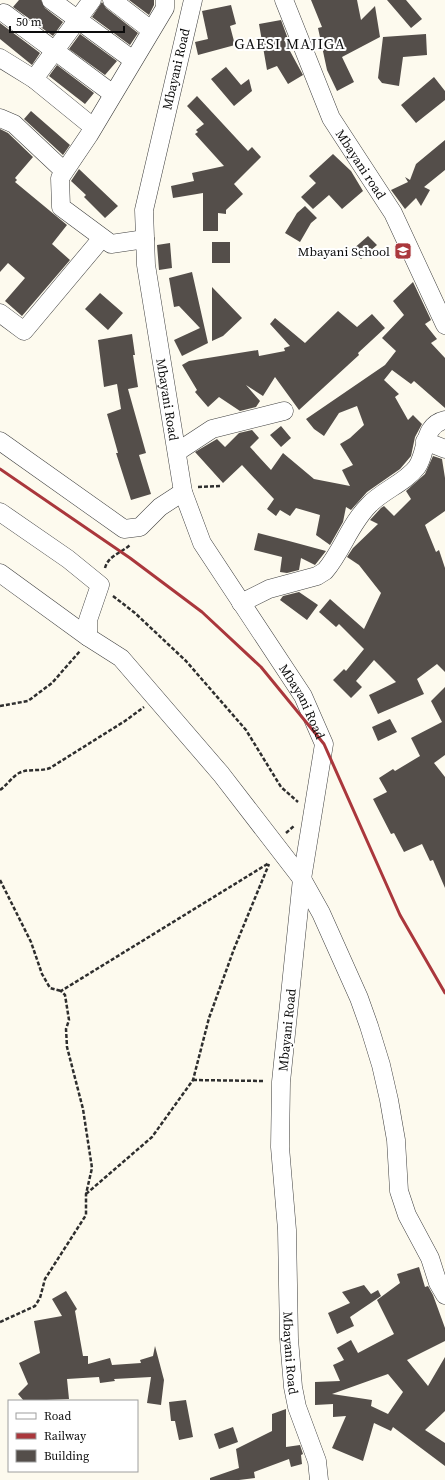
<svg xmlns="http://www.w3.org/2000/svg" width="445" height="1480" viewBox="0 0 445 1480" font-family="'Source Serif 4',serif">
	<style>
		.building { fill: #544e4a; fill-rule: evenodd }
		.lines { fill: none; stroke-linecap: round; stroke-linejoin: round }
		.minor-casing { stroke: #3f3f3f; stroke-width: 19 }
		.path { stroke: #2e2e2e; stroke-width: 2.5; stroke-dasharray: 4 2; stroke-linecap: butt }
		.minor { stroke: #fff; stroke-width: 18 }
		.rail { stroke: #aa373c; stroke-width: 3 }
		.labels { text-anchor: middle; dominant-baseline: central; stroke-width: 4; stroke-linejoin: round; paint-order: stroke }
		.street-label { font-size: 13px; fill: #0c0c0c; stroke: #fff }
		.poi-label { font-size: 13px; fill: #0c0c0c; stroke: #fff; text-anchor: end }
		.quarter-label { font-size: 15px; letter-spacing: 1px; fill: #0c0c0c; stroke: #fff }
	</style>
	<rect width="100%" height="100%" fill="#fdfaee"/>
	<path class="building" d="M19,0h22l4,8 18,14 -10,14 -40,-29z
		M129,0h25v5l-5,10z
		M311,0h46l4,20 14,-14 5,31 -38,20 12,25 -17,9 -10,-21 -9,-42 4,-1z
		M387,0h19l16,19 -11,9z
		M102,2l4,6 32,25 -8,12 -38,-28z
		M231,5l5,19 -6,2 5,19 -37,10 -3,-13 13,-3 -6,-28z
		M281,20l7,19 -4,1 19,35 -15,9 -11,-18 -10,4 -8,-46z
		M0,23l40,30 -8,12 -32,-26z
		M80,34l37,27 -12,14 -36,-26z
		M426,34l1,21 -24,2 -4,29 -17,-3 -4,-5 5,-41z
		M57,65l37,28 -9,11 -36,-28z
		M226,67l15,18 8,-6 3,12 -18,15 -23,-27z
		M434,77l11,14v9l-29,23 -15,-18z
		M197,96l51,55 4,-4 9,10 -27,27 9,10 -17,16v4l-8,-1v18h-15v-38l-30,5 -2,-12 23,-5 -2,-8 32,-7 -29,-32 3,-2 -2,-2 8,-6 -17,-18z
		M31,111l39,34 -7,10 -39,-36z
		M0,129l8,4 25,24 -18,21 2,2 -2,2 52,43 -15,19 18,16 -48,56 -17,-15 20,-23 -17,-15 -8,9z
		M445,140v30l-21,17 6,3 -9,16 -5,-8 -11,11 -14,-19 17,-8 -3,-5 5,3 6,-16z
		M333,154l18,17 12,20 -21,18 -13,-14 -16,14 -12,-12 15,-14 -7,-7z
		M79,169l39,37 -13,12 -21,-21 2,-2 -15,-14z
		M305,206l12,12 -6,5 -11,19 -15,-9 12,-20z
		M368,236l9,9 -16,14 -9,-9z
		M212,242h18v21h-18z
		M170,243l2,25 -13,2 -2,-25z
		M192,272l16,71 -26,13 -8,-16 26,-12 -21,-22 -5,1 -5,-29z
		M413,282l18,38 -6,4 12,15 -6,4 14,15v50l-31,-27 -3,3 -19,-14 -8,10 15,14 -4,3 13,23 5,-5 9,9 -7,13 -4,19 -11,13 -33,23 -16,18 -5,-3 -3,15 -13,23 -14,-10 4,-20 -24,-7 -6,8 -10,-6 -4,6 -9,-7 7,-10 -32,-34 -19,18 -28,-31 22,-13 8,8 14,-14 13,-3 7,8 -9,9 21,23 12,-17 31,26 36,7 -8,-16 11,-5 -13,-21 10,-6 14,-13 -7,-19 -18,7 -15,23 -10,-7 -8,-10 79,-54 11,-14 -14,-13 22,-23 -11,-14z
		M212,287l30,31 -19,18 -11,5z
		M100,293l23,20 -15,17 -23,-21z
		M338,311l19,16 15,-13 13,14 -27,25 1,2 -60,55 -24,-33 -12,19 -17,-11 14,16 -4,6 -16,4 -21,-14 -11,10 -13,-15 2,-2 -15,-25 7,-4 69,-11 1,6 26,-5 -1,-3 6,-2 -20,-22 5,-6 30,25z
		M132,334l3,21h-2l5,32 -10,2 18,64 -7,2 12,39 -20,6 -15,-47h2l-11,-39 14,-5 -4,-25 -13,3 -6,-47z
		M281,426l10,12 -10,9 -11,-12z
		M433,456l9,3 3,19v33l-20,14 11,27 3,-2 6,18v104l-8,-8 -20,15 7,15 -46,20 -9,-19 27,-13 -22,-22 -18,21 6,6 -11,11 -18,-18 11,-11 2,2 18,-22 -25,-25 -3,3 -17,-15 11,-13 34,30 17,-36 -22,-28 -12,-8 6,-9 25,-24 -8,-4 11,-12 3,-2 10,10 17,-17 -5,-8 19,-17z
		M258,533l31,8 37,10 -11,14 -14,-7 -2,12 -12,3 -7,-1 2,-15 -28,-7z
		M299,592l19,13 -11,15 -27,-20 3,-4z
		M445,687v68l-11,8 11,14v111l-12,-28 -3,1 -8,-17 -18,8 -10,-19 -3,1 -18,-35 14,-7 -8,-14 14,-9 2,2 25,-15 -9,-18 31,-16 -11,-21z
		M390,719l7,13 -19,9 -6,-14z
		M419,1267l6,20 3,-1 5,9 12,33v13l-38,19 21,26 17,-29v54l-20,19 20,13v23l-52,-39 -2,4 -17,-8 -11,38 -31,-13 14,-32 -13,1v-13l-18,1v-23l25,-1 -7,-16 11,-5 -7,-12 14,-8 7,13 36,-19 -17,-34 23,-17 -3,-9zM388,1374l15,18 -15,22 -17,-8 1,-6 -40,-6z
		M364,1285l7,9 7,-4 3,6 -31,21 4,9 -17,8 -9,-21 22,-10 -8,-11z
		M66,1291l11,18 -2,2 8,45h5v8l22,-6 2,7 29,-2 -1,-3 13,-4 2,-10 9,34 -3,25 -14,-2 4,-26 -37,2 1,2 -15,2 -1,-6 -32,2 2,20 -45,2 -6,-7 10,-10 -9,-21 21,-10 -6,-32 28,-5 -10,-17z
		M186,1400l7,37 -14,3 -4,-19h-4l-2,-19z
		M286,1409v38l14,-2 3,9 -2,1 1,9 -11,3 -2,-8 -35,13 1,6 -16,2h-29v-2l29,-10 -3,-19 36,-18v-17z
		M233,1427l5,15 -19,7 -5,-15z"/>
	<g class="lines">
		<g class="minor-casing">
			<g id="minor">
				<path d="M51,0l82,60"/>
				<path d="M112,0l39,30"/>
				<path id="s1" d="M193,0l-49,210 2,55 37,227 19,51 101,153 21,48 -22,135 -21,203 -1,65 7,83 2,109 4,48 4,20 20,54 2,19"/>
				<path id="s2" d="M284,0l47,118 62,95 52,112"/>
				<path d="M4,13l109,81"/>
				<path d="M0,58l34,21 59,48"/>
				<path d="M34,79l58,-79"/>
				<path d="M0,118l14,6 50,47"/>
				<path d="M145,239l-34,5 -50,-37 -1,-29 29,-43 76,-127v-8"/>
				<path d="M0,313l24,18 78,-93"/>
				<path d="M0,441l124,88 16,-2 20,-20 23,-15"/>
				<path d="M425,441l20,8"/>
				<path d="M177,452l35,-23 72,-18"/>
				<path d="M0,512l68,47 32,26 -12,35v17"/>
				<path d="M0,573l88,64 33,21 100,116 81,105 19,34 38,85 10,28 12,39 8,35 7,40 3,51 8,24 23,43 8,25 7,12"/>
				<path d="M241,603l28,-14 48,-13 8,-5c17,-20 25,-47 44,-66 13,-14 37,-23 48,-38 11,-16 5,-42 28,-47"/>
			</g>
		</g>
		<path class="path" d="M198,487l24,-1
			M105,568c3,-12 16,-15 25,-23
			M113,596l22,17 51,48 60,69 35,57 17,15
			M0,706l28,-5 24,-18 28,-32
			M0,790c7,-5 12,-13 19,-17 10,-5 21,-1 31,-5l75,-47 19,-14
			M286,833l8,-7
			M0,880l31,62 11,32 8,14 11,3
			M193,1080l72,1
			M86,1194l66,-57 41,-57 16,-62 25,-69 35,-85
			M0,1322l35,-16 5,-8 5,-19 41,-64v-21l6,-26 -9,-59 -16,-62 -1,-18 3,-9 -4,-25 -4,-4 208,-128"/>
		<use href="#minor" class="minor"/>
		<path class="rail" d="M0,469l130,89 72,54 59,55 63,77 76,171 45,78"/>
	</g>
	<defs>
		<g id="school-square" transform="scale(0.9)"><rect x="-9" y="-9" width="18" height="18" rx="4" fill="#aa373c" stroke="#fff"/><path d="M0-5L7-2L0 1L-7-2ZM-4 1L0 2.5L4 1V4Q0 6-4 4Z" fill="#fff"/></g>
	</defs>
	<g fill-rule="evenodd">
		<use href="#school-square" x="403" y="251"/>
	</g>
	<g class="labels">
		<g class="street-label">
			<text transform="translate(176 69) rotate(-77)">Mbayani Road</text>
			<text stroke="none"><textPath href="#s2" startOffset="182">Mbayani road</textPath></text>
			<text stroke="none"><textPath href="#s1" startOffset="407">Mbayani Road</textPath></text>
			<text stroke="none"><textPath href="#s1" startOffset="743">Mbayani Road</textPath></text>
			<text transform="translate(287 1030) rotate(-84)">Mbayani Road</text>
			<text stroke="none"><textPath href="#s1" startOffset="1403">Mbayani Road</textPath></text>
		</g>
		<g class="poi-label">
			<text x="390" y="251">Mbayani School</text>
		</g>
		<g class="quarter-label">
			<text x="290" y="43">GAESI MAJIGA</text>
		</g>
	</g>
	<rect x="8" y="1400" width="130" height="72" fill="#ffffff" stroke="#9e9e9e"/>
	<rect x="16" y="1413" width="20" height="6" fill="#ffffff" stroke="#9e9e9e"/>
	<text x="44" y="1420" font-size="12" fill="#0c0c0c">Road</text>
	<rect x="16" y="1433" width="20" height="6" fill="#aa373c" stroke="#9e9e9e"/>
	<text x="44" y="1440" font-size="12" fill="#0c0c0c">Railway</text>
	<rect x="16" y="1450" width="20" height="12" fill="#544e4a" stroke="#9e9e9e"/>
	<text x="44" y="1460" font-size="12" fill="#0c0c0c">Building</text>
	<path d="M10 26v6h114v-6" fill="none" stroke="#0c0c0c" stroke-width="2"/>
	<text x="16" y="26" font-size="12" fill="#0c0c0c" stroke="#ffffff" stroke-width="3" paint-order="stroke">50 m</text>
</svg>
